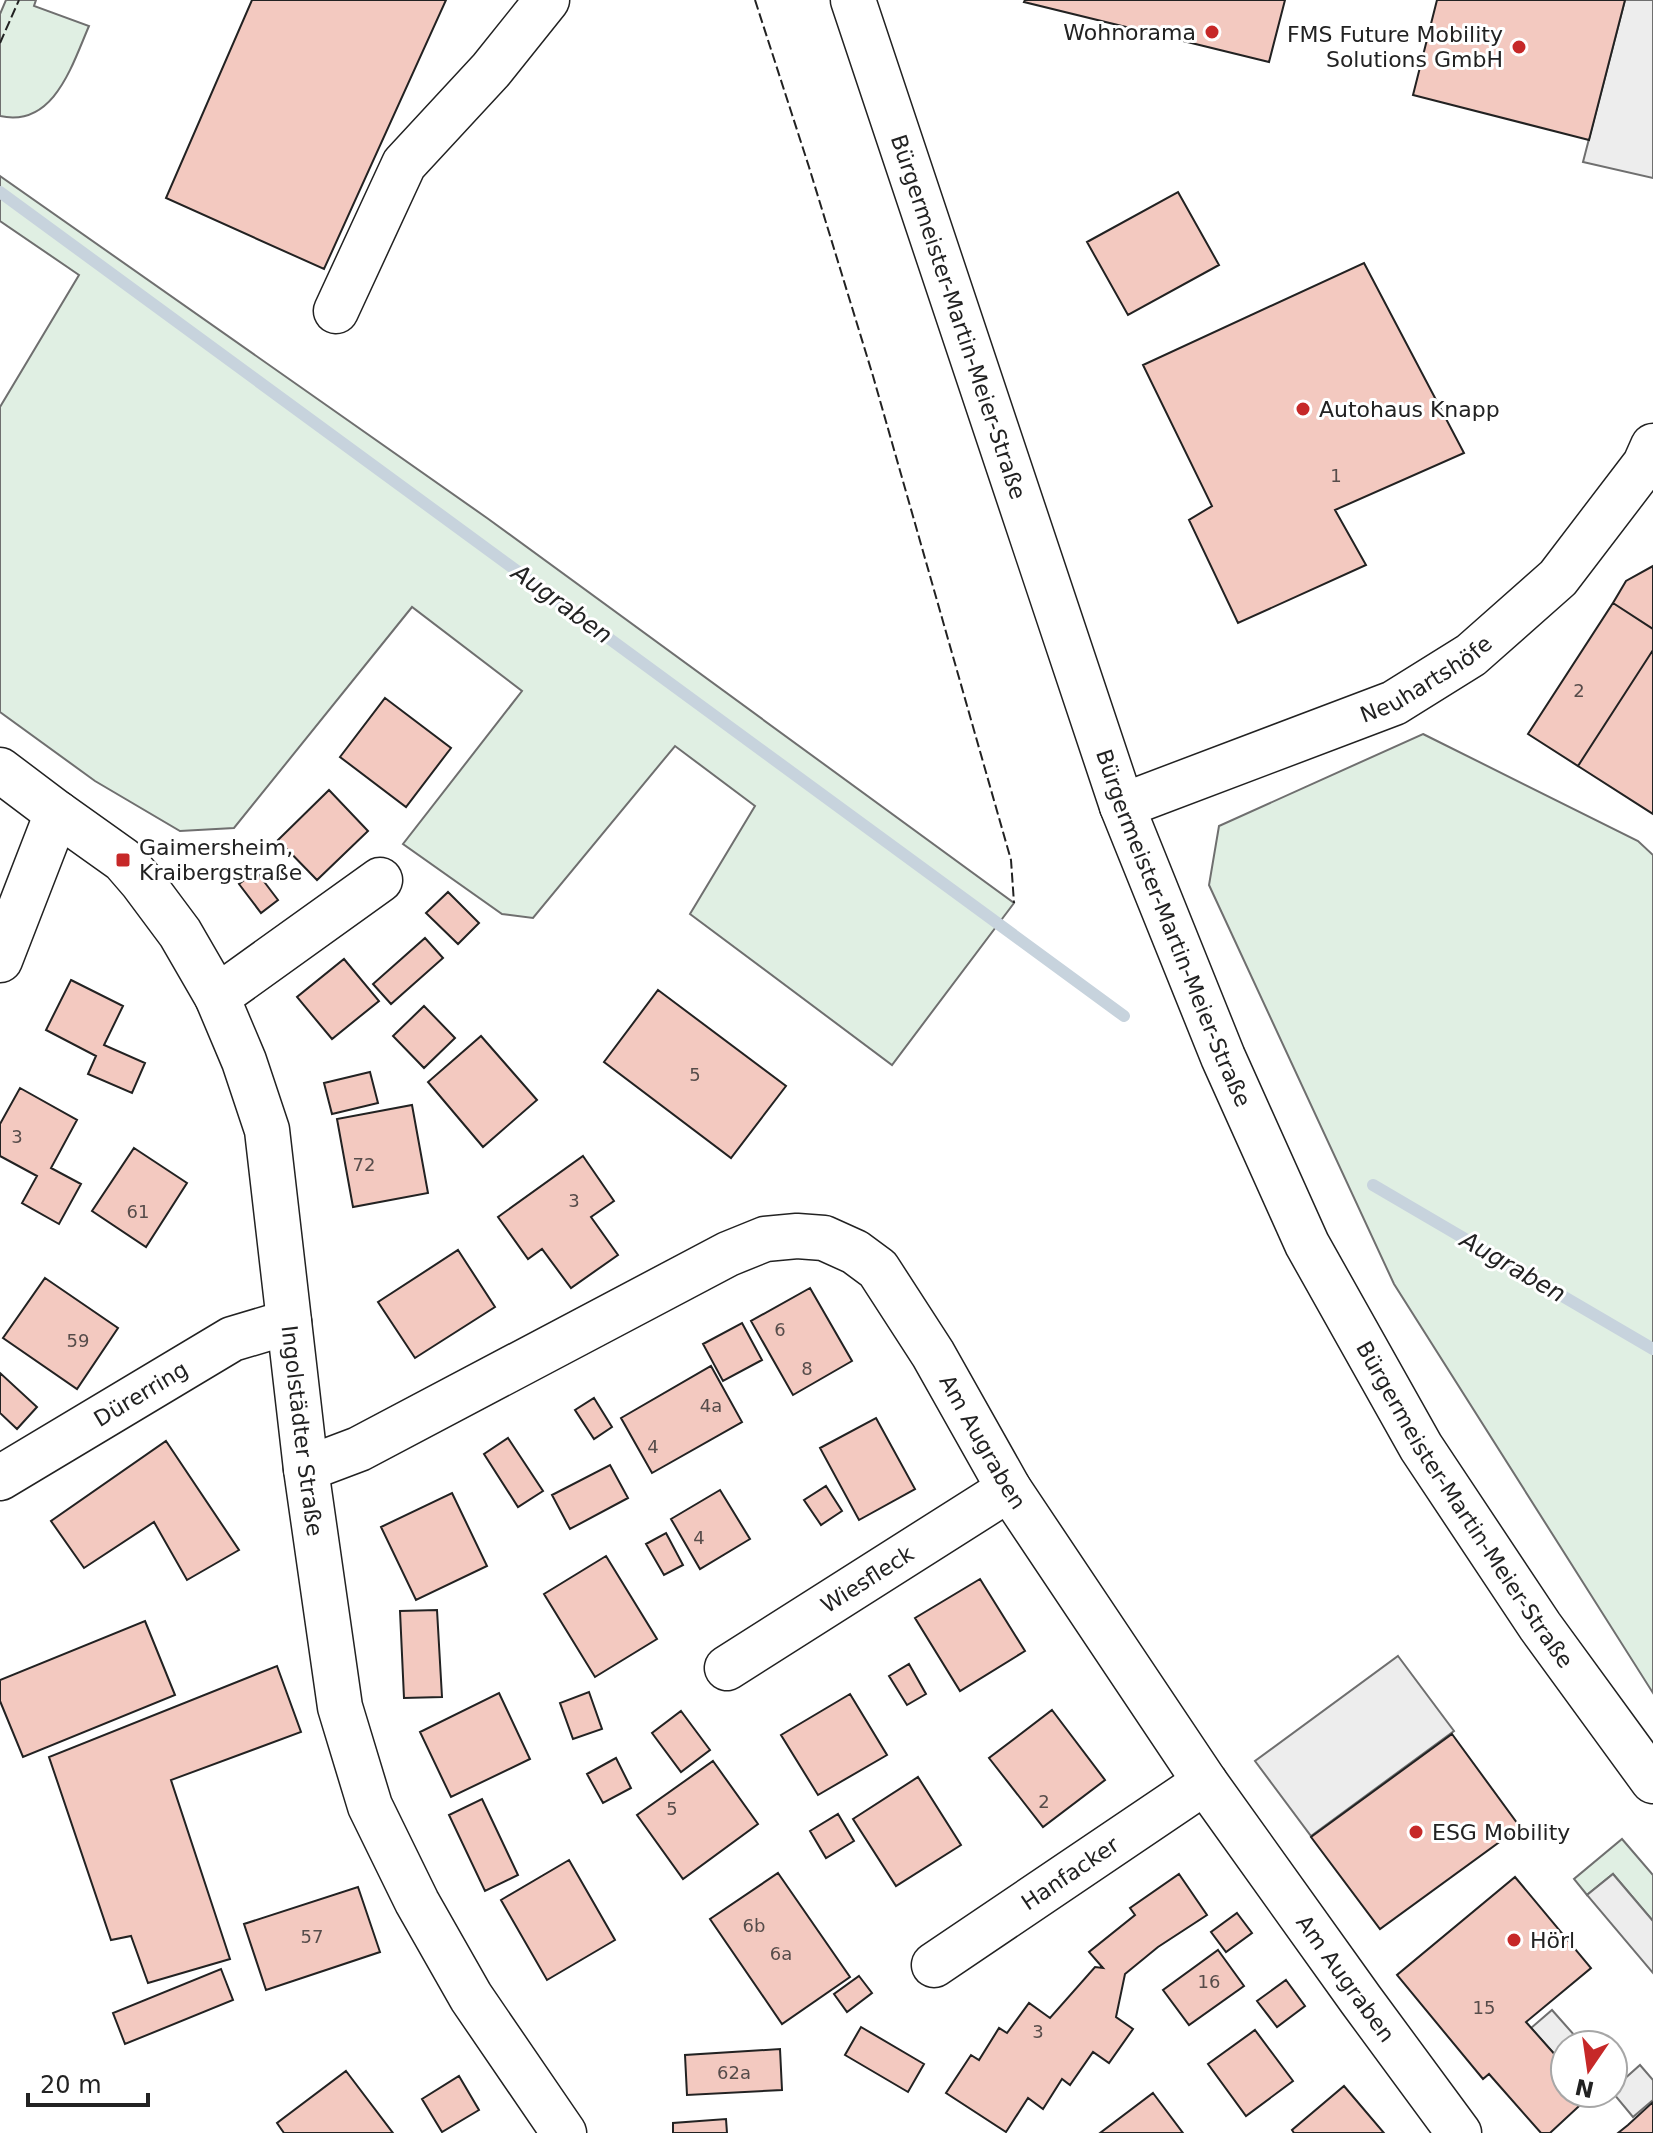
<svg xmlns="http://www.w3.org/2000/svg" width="1653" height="2133" viewBox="0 0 1653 2133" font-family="'DejaVu Sans',sans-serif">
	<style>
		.green { fill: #e0efe3; stroke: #6f6f6f; stroke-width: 2 }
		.parking { fill: #ededed; stroke: #6f6f6f; stroke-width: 2 }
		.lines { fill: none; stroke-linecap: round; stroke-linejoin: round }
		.stream { stroke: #c7d3dd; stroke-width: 12 }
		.building { fill: #f3c9c0; stroke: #222; stroke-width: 2 }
		.minor-casing { stroke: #222; stroke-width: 47 }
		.minor { stroke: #fff; stroke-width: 44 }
		.fence { stroke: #222; stroke-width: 2; stroke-dasharray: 10 4; stroke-linecap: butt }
		.poi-dot { fill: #c62828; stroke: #fff; stroke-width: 3 }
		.labels { text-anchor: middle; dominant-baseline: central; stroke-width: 6; stroke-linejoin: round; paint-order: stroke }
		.number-label { font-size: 18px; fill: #564c4a }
		.poi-label { font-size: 22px; fill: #222; stroke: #fff; text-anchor: start }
		.street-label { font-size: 22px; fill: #222; stroke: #fff }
		.water-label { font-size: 24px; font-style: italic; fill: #222; stroke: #fff }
	</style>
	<rect width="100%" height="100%" fill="#fff"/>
	<path class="green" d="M6,0h30l-2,6 55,20c-17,39 -35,102 -89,90v-102z
		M0,176l487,342 527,385 -122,162 -202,-151 65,-108 -80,-60 -142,172 -31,-4 -99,-70 119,-153 -110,-84 -178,221 -54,3 -85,-50 -95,-69v-305l79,-132 -79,-54z
		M1423,734l215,107 15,14v838l-259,-409 -185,-399 10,-59z
		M1622,1839l31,36v46l-40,-47 -26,21 -13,-16z"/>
	<path class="parking" d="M1625,0h28v178l-70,-16z
		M1398,1656l56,75 -143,105 -56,-75z
		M1613,1874l40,47v52l-66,-78z
		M1552,2010l31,35h-18v21l-34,-38z
		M1640,2065l13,15v20l-20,17 -20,-24v-4z"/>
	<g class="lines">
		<path class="stream" d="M0,192l1124,824
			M1373,1185l280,164"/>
	</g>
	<path class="building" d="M252,0h194l-122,269 -158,-71z
		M1025,0h260l-16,62 -245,-60z
		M1437,0h188l-36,140 -176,-45z
		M1178,192l41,73 -91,50 -41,-73z
		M1364,263l100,190 -129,57 31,55 -128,58 -49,-103 23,-14 -69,-141z
		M1653,566v63l-40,-26 13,-22z
		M1613,603l40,26v21l-75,116 -50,-32z
		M1653,650v164l-75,-48z
		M385,698l66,50 -45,59 -66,-50z
		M329,790l39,41 -51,49 -39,-40z
		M256,871l22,29 -17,13 -22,-29z
		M448,892l31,31 -21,21 -32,-31z
		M425,938l18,20 -52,46 -18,-20z
		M344,959l35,42 -47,38 -35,-42z
		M71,980l52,26 -19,39 41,18 -13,30 -44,-19 8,-18 -50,-26z
		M658,990l128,96 -55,72 -127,-96z
		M424,1006l31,32 -31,30 -31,-32z
		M481,1036l56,64 -54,47 -55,-65z
		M370,1072l8,31 -46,11 -8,-31z
		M20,1088l57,32 -26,48 30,16 -22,40 -37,-21 15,-27 -37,-20v-32z
		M412,1105l16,88 -75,14 -16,-88z
		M134,1148l53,35 -41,64 -54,-36z
		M583,1156l31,45 -23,16 27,38 -47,33 -29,-39 -14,10 -30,-42z
		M458,1250l37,57 -80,51 -37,-56z
		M45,1278l73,50 -41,61 -74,-51z
		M810,1288l42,73 -59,34 -42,-74z
		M742,1323l20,37 -39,21 -20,-37z
		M711,1366l31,56 -90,51 -31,-55z
		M0,1373l37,34 -20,22 -17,-16z
		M594,1398l18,29 -18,12 -19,-29z
		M876,1418l39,71 -56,31 -39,-72z
		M508,1438l35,53 -25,16 -34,-53z
		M166,1441l73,109 -52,30 -33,-58 -70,46 -33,-47z
		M610,1465l18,33 -58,31 -18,-34z
		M826,1486l16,25 -21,14 -17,-25z
		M720,1490l30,49 -50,30 -29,-50z
		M452,1493l35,73 -71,34 -35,-73z
		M666,1533l17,32 -19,10 -18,-31z
		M606,1556l51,83 -62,38 -51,-83z
		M980,1579l45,72 -65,40 -45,-73z
		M437,1610l5,87 -38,1 -4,-87z
		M145,1621l30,74 -152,62 -23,-56v-21z
		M909,1664l17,30 -19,11 -18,-29z
		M277,1666l24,66 -130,48 59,179 -82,24 -17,-47 -20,4 -62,-183z
		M589,1692l13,37 -29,10 -13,-36z
		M499,1693l31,66 -79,38 -31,-65z
		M850,1694l37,61 -69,40 -37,-60z
		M1052,1710l53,70 -62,47 -54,-69z
		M681,1711l29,39 -29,22 -29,-39z
		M1452,1734l68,93 -140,102 -69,-92z
		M616,1758l15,30 -28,15 -16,-29z
		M713,1761l45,63 -75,55 -46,-64z
		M918,1777l43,68 -65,41 -43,-67z
		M482,1799l36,76 -33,16 -36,-76z
		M838,1814l16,27 -28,17 -16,-27z
		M569,1860l46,80 -68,40 -46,-80z
		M778,1873l72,104 -68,47 -72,-105z
		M1179,1874l28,41 -49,32 -33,27 -9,43 17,12 -24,34 -16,-11 -23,33 -8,-6 -19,30 -15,-11 -22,34 -60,-39 25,-38 8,5 20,-32 8,5 22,-30 21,15 45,-51 8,1 -14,-16 46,-37 -5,-7z
		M1515,1877l76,91 -65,54 39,44v27h24l2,2 -41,38h-9l-52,-59 -6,5 -86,-104z
		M358,1887l22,65 -114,38 -22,-66z
		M1237,1913l15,20 -26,19 -15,-20z
		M1218,1950l26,36 -55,39 -26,-35z
		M221,1969l12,31 -108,44 -12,-31z
		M859,1976l13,17 -25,19 -13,-18z
		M1286,1980l19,26 -28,21 -20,-26z
		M861,2027l63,37 -16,28 -63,-37z
		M1255,2030l38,51 -47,35 -38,-52z
		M780,2049l2,41 -95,5 -2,-40z
		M346,2071l47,62h-109l-7,-10z
		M459,2076l20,34 -37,22 -20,-33z
		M1344,2086l40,47h-90l-2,-3z
		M1153,2093l30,40h-83z
		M1653,2102v31h-35l10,-8z
		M726,2119l1,14h-54v-10z"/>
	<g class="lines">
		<g class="minor-casing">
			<g id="minor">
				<path id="s1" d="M853,0l269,806 101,251 84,187 114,203 119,179 113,155"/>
				<path d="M336,311l68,-147 87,-94 56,-70"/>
				<path id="s2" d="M0,770l57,43 66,47 19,22 38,51 37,64 27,64 23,69 39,339 34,238 30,99 47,96 54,95 93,136"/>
				<path id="s3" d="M1122,806l272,-103 77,-48 87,-77 87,-114 8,-18"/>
				<path d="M0,960l57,-147"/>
				<path d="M217,997l163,-117"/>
				<path id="s4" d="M306,1469l53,-20 369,-195 37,-15 32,-3 27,2 31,14 23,17 55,85 76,135 196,293 156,218 98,133"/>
				<path id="s5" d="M0,1478l232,-139 57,-17"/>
				<path id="s6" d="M727,1668l282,-179"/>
				<path id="s7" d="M934,1965l271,-183"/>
			</g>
		</g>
		<use href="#minor" class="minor"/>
		<path class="fence" d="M755,0l54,167 64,209 138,484 3,43
			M0,43l19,-43"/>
	</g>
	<g class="poi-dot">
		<circle cx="1212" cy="32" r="8"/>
		<circle cx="1519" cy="47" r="8"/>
		<circle cx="1303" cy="409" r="8"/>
		<rect x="115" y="852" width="16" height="16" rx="4"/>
		<circle cx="1416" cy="1832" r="8"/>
		<circle cx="1514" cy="1940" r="8"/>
	</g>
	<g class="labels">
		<g class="number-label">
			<text x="1336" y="475">1</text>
			<text x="1579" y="690">2</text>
			<text x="695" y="1074">5</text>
			<text x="17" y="1136">3</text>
			<text x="364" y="1164">72</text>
			<text x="574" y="1200">3</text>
			<text x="138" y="1211">61</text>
			<text x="780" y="1329">6</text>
			<text x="78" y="1340">59</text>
			<text x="807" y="1368">8</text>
			<text x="711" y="1405">4a</text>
			<text x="653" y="1446">4</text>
			<text x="699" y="1537">4</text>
			<text x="1044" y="1801">2</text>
			<text x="672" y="1808">5</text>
			<text x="754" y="1925">6b</text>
			<text x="312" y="1936">57</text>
			<text x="781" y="1953">6a</text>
			<text x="1209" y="1981">16</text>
			<text x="1484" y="2007">15</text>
			<text x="1038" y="2031">3</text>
			<text x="734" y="2072">62a</text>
		</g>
		<g class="poi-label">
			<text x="1196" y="32" text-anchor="end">Wohnorama</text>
			<text x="1503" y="34" text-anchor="end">FMS Future Mobility<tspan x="1503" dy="25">Solutions GmbH</tspan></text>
			<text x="1319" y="409">Autohaus Knapp</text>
			<text x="139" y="847">Gaimersheim,<tspan x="139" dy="25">Kraibergstraße</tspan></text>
			<text x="1432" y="1832">ESG Mobility</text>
			<text x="1530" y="1940">Hörl</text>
		</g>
		<g class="street-label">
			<text stroke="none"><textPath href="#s1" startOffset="334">Bürgermeister-Martin-Meier-Straße</textPath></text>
			<text stroke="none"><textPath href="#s3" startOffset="330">Neuhartshöfe</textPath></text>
			<text stroke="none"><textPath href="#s1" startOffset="982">Bürgermeister-Martin-Meier-Straße</textPath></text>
			<text stroke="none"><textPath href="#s5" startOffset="164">Dürerring</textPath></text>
			<text stroke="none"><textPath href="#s2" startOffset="764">Ingolstädter Straße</textPath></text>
			<text stroke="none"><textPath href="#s4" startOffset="838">Am Augraben</textPath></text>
			<text stroke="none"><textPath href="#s1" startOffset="1630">Bürgermeister-Martin-Meier-Straße</textPath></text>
			<text stroke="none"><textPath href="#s6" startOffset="166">Wiesfleck</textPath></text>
			<text stroke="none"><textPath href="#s7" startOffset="164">Hanfacker</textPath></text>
			<text stroke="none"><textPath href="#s4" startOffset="1486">Am Augraben</textPath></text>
		</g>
		<g class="water-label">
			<text transform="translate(562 604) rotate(36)">Augraben</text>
			<text transform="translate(1513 1267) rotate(30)">Augraben</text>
		</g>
	</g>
	<g transform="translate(1589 2069) rotate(193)"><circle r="38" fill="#ffffff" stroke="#a7a7a7" stroke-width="2"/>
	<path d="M0-6L14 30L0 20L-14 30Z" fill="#c62828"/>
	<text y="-12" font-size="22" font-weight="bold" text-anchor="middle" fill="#222222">N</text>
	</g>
	<path d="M28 2093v12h120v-12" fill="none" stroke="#222222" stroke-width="4"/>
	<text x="40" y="2093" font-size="24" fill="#222222" stroke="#ffffff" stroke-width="6" paint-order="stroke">20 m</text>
</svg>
